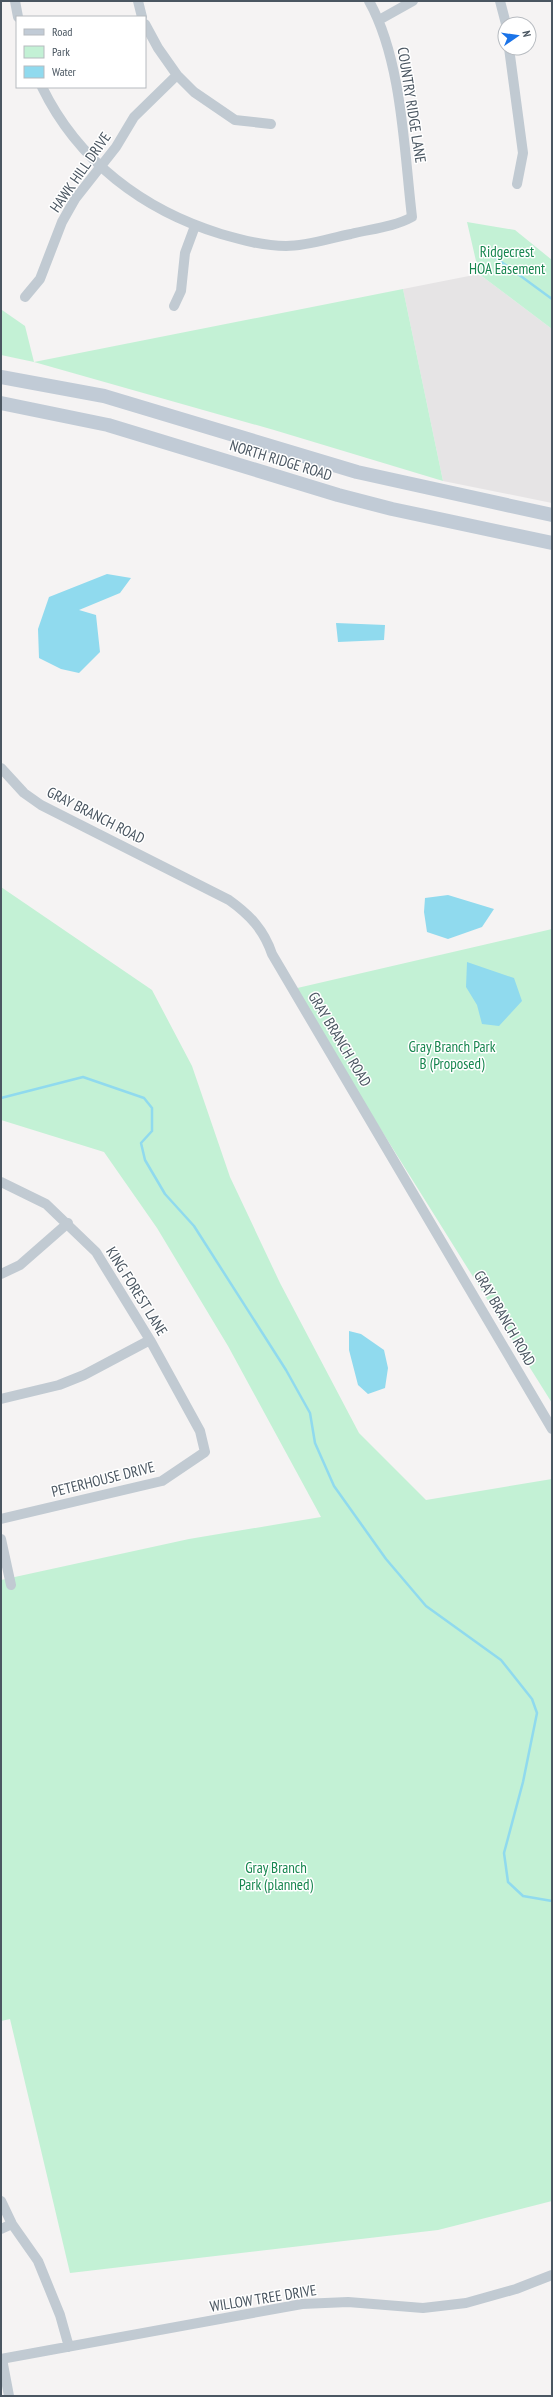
<svg xmlns="http://www.w3.org/2000/svg" width="553" height="2397" viewBox="0 0 553 2397" font-family="'PT Sans Narrow',sans-serif">
	<style>
		.education { fill: #e6e4e5 }
		.green { fill: #c3f1d5 }
		.water { fill: #90daee }
		.lines { fill: none; stroke-linecap: round; stroke-linejoin: round }
		.stream { stroke: #90daee; stroke-width: 2.5 }
		.minor { stroke: #c1cad2; stroke-width: 10 }
		.secondary { stroke: #c1cbd6; stroke-width: 14 }
		.labels { text-anchor: middle; dominant-baseline: central; stroke-width: 3; stroke-linejoin: round; paint-order: stroke }
		.street-label { font-size: 15px; fill: #4a5661; stroke: #fff }
		.park-label { font-size: 15px; fill: #17864f; stroke: #fff }
	</style>
	<rect width="100%" height="100%" fill="#f5f3f3"/>
	<path class="education" d="M479,274l73,55v174l-109,-22 -40,-192z"/>
	<path class="green" d="M467,222l48,8 37,30v69l-73,-55z
		M403,289l40,192 -169,-51 -240,-68 -33,-7v-49l1,4 23,16 9,36z
		M1,887l151,103 40,76 38,111 50,106 79,150 67,67 126,-21v722l-114,29 -368,43 -60,-254 -9,2v-441l188,-41 132,-22 -93,-171 -71,-118 -53,-76 -103,-32z
		M552,929v474l-259,-414z"/>
	<path class="water" d="M107,574l24,4 -11,15 -41,17 17,5 4,37 -21,21 -18,-4 -22,-11 -1,-29 11,-32z
		M336,623l49,2 -1,15 -46,2z
		M448,895l46,14 -12,18 -34,12 -21,-7 -3,-20 1,-14z
		M467,962l47,16 8,23 -23,25 -17,-2 -5,-19 -11,-18z
		M349,1331l12,3 23,16 4,18 -3,20 -17,6 -10,-9 -9,-35z"/>
	<g class="lines">
		<path class="stream" d="M485,250l67,49
			M1,1098l82,-21 61,21 8,10v23l-11,12 4,17 20,34 29,32 92,144 24,43 5,30 19,43 52,73 40,47 75,54 31,39 5,14 -14,69 -19,71 4,29 15,14 29,5"/>
		<path class="minor" d="M15,1l3,16
			M138,1l4,16
			M500,1l6,23
			M379,20l34,-19
			M145,24l13,24 19,27 17,17 41,28 36,4
			M509,48l14,105 -6,31
			M42,87c36,74 101,123 179,147 21,6 43,12 65,12 22,0 44,-8 65,-12 20,-5 43,-7 61,-17 -8,-67 -10,-157 -43,-216
			M25,297l15,-18 22,-57 13,-23 41,-52 18,-30 43,-42
			M174,306l7,-15 4,-38 10,-27
			M1,768l23,25 17,12 188,95c21,15 35,30 43,54l280,475
			M1,1182l45,22 50,48 54,88 50,91 5,21 -43,29 -161,38
			M1,1274l19,-9 48,-42
			M1,1399l58,-14 25,-10 66,-35
			M1,1539l10,46
			M1,2201l11,23 26,37 22,54 9,32
			M1,2229l11,-5
			M1,2359l301,-55 46,-2 75,6 43,-5 50,-14 36,-14
			M2,2359l7,37"/>
		<path class="secondary" d="M1,377l103,19 253,76 195,43
			M1,403l107,22 230,70 54,14 160,34"/>
	</g>
	<g class="labels">
		<g class="street-label">
			<text transform="translate(412 105) rotate(81)">COUNTRY RIDGE LANE</text>
			<text transform="translate(80 172) rotate(-55)">HAWK HILL DRIVE</text>
			<text transform="translate(281 460) rotate(17)">NORTH RIDGE ROAD</text>
			<text transform="translate(96 815) rotate(27)">GRAY BRANCH ROAD</text>
			<text transform="translate(340 1039) rotate(59)">GRAY BRANCH ROAD</text>
			<text transform="translate(137 1291) rotate(58)">KING FOREST LANE</text>
			<text transform="translate(505 1318) rotate(60)">GRAY BRANCH ROAD</text>
			<text transform="translate(103 1479) rotate(-14)">PETERHOUSE DRIVE</text>
			<text transform="translate(263 2298) rotate(-9)">WILLOW TREE DRIVE</text>
		</g>
		<g class="park-label">
			<text x="507" y="251">Ridgecrest<tspan x="507" dy="17">HOA Easement</tspan></text>
			<text x="452" y="1046">Gray Branch Park<tspan x="452" dy="17">B (Proposed)</tspan></text>
			<text x="276" y="1867">Gray Branch<tspan x="276" dy="17">Park (planned)</tspan></text>
		</g>
	</g>
	<rect width="553" height="2397" fill="none" stroke="#4a5661" stroke-width="4"/>
	<rect x="16" y="16" width="130" height="72" fill="#ffffff" stroke="#b7bbc0"/>
	<rect x="24" y="29" width="20" height="6" fill="#c1cbd6" stroke="#b7bbc0"/>
	<text x="52" y="36" font-size="12" fill="#4a5661">Road</text>
	<rect x="24" y="46" width="20" height="12" fill="#c3f1d5" stroke="#b7bbc0"/>
	<text x="52" y="56" font-size="12" fill="#4a5661">Park</text>
	<rect x="24" y="66" width="20" height="12" fill="#90daee" stroke="#b7bbc0"/>
	<text x="52" y="76" font-size="12" fill="#4a5661">Water</text>
	<g transform="translate(517 36) rotate(77)"><circle r="19" fill="#ffffff" stroke="#b7bbc0"/>
	<path d="M0-3L7 15L0 10L-7 15Z" fill="#1a73e8"/>
	<text y="-6" font-size="11" font-weight="bold" text-anchor="middle" fill="#4a5661">N</text>
	</g>
</svg>
